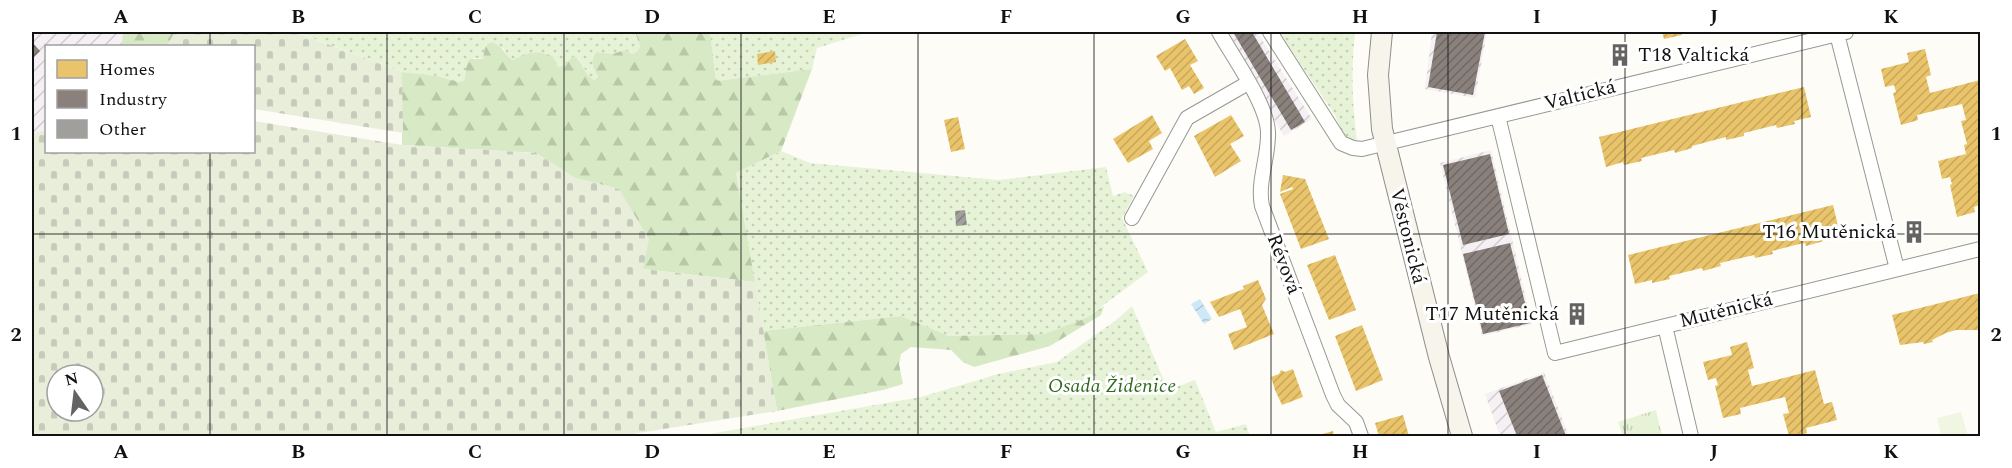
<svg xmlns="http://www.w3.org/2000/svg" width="2012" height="468" viewBox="0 0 2012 468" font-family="Spectral,serif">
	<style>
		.industrial { fill: url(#industrial-furrows) }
		.grass { fill: url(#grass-dots) }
		.forest { fill: url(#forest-firs) }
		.cemetery { fill: url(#cemetery-stones); fill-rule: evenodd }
		.park { fill: url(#park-tufts) }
		.pitch { fill: #f0f6e1 }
		.water { fill: url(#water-waves) }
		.homes { fill: url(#homes-hatch) }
		.industry { fill: url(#industry-hatch) }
		.building { fill: url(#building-hatch) }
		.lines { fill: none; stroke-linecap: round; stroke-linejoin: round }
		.street-casing { stroke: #979795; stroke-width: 16 }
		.secondary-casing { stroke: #8e8d8b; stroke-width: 22 }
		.street { stroke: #fffffe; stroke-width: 14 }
		.secondary { stroke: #f6f4eb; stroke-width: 20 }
		.grid { fill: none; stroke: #111; stroke-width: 1.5; stroke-opacity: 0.55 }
		.labels { text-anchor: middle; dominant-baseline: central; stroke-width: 6; stroke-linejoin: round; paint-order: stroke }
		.poi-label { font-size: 20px; fill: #111; stroke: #fff; text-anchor: end }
		.street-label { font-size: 20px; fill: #111; stroke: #fff }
		.park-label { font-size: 20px; font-style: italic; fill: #2f6b1f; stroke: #fff }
		.neatline { fill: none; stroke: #111; stroke-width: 2 }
		.grid-label { font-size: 20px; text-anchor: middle; font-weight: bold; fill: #111 }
	</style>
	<defs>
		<pattern id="industrial-furrows" width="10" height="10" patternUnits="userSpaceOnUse" patternTransform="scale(1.5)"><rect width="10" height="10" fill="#f5f0f3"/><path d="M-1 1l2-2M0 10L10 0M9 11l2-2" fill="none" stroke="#d1cdcf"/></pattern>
		<pattern id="grass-dots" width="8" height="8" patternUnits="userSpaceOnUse" patternTransform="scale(1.5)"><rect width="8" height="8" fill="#e7f3d7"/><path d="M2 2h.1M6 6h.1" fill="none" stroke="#c5cfb8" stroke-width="1.8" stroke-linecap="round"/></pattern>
		<pattern id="forest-firs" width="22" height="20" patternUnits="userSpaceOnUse" patternTransform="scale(1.5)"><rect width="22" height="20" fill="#d8eac5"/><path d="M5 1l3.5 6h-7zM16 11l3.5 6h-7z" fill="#b8c8a8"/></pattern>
		<pattern id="cemetery-stones" width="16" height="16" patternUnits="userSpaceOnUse" patternTransform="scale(1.5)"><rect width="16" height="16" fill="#e9eedb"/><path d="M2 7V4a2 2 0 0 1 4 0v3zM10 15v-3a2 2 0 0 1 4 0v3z" fill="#c7cbbb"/></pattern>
		<pattern id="park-tufts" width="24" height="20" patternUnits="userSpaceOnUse" patternTransform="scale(1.5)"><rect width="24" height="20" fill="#e7f3d7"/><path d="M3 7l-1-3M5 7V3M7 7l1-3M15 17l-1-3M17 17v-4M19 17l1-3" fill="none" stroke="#c5cfb8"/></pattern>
		<pattern id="water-waves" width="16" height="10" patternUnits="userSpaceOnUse" patternTransform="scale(1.5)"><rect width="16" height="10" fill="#cde8f7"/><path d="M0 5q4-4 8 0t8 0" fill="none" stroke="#afc6d3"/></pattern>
		<pattern id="homes-hatch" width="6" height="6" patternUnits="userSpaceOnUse" patternTransform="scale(1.5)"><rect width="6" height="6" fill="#e9c46a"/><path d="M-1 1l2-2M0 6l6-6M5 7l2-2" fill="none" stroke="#c7a75b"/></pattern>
		<pattern id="industry-hatch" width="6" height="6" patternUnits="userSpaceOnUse" patternTransform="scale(1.5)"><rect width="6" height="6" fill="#8a817c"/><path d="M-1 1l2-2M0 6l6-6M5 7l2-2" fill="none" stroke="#6f6864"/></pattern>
		<pattern id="building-hatch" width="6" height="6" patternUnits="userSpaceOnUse" patternTransform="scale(1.5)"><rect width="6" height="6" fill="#a19f9c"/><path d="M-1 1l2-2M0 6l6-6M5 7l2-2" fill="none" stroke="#82807e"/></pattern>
	</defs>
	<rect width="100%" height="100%" fill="#fdfcf7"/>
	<path class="industrial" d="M32,32h91v6l-1,8h-76v84l-14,3z
		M1223,32h34l55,87 -28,17z
		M1432,32h55l-12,66 -50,-9z
		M1491,150l41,174 -50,12 -42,-173z
		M1544,372l25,64h-69l-15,-42z"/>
	<path class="grass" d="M296,32h339l5,14 -2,5 -5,3 -9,-4 -11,4 -18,-2v20l3,5 -4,3 -4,-2 -12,-20 -20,9 -12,-14c-13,-2 -22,0 -33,7l-4,-1 -6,-11 -20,11 -8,-1 -8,5 -3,18 -6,1 -21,-6 -35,-4z
		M710,32h158l-51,16 -5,21 -96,12z
		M1279,32h76c-4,37 -3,72 2,109l-12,-2 -10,-24z
		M781,151l29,12 189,17 107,-13 7,29 12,-4 9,4 -12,22 26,54 -62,46 -42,16 -95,2 -48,-20 -138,15 -27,-158z
		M1132,306l36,84 27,-10 21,52 30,-8 4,12h-552l223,-39 77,-23 59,-12 58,-41z"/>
	<path class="forest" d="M123,32h52l-8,14h-45z
		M635,32h75l6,49 96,-12 -31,82 -45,22 19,109 -112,-13 -24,-80 -44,-11 -39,-25 -134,-8v-73l35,4 21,6 6,-1 3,-18 3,-4h13l2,-12 7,-5c14,6 12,14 21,18 13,-8 26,-11 40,-3l5,10 6,-2 10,-9c9,5 10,19 20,24l4,-3c-5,-8 -8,-17 -2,-25l17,2 11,-4 9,4 5,-3 2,-5z
		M1104,306l-3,9 -51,31 -76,21 -11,-5 -12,-12 -40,-3 -10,7 -2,10 4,20 -20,6 -106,21 -14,-80 138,-15 48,20 95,-2 42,-16z"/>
	<path class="cemetery" d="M175,32h120l107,40 1,61 -149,-24v-63h-87z
		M254,121l148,24 134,8 39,25 44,11 30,50 -6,30 112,13 22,129 -157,25h-588v-303l14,-3v22h208zM57,375h36v36h-36z"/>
	<path class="park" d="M1656,410l6,26h-39l-5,-14z"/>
	<path class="pitch" d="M1961,412l7,24h-27l-4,-18z"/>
	<path class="water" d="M1200,299l12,20 -8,5 -13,-20z"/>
	<path class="homes" d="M1662,32h19l1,3 -18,4z
		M1185,39l13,22 -8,4 14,23 -10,6 -5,-8 -7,4 -12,-22 -5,3 -9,-15z
		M1624,47l3,12 -11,3 -3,-12z
		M1925,49l6,26 -5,2 4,16 50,-13v125l-6,2 1,5 -18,5 -7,-32 2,-1 -2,-7 -8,2 -4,-18 28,-7 -2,-9 3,-1 -6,-23 5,-1 -4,-16 -45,11 1,5 -17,5 -8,-32 3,-1 -2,-7 -9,2 -4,-18 28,-7 -2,-9z
		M775,51l1,11 -18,3 -1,-11z
		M1804,87l7,30 -17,4 1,3 -18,4 -1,-3 -32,8v3l-18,4v-3l-34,9v2l-17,5 -1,-3 -33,8 1,3 -18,4 -1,-3 -17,5 -7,-30z
		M1152,115l10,18 -13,8 4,8 -25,14 -15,-24z
		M1231,115l13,21 -14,8 11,17 -26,16 -21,-41z
		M958,117l7,32 -14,3 -7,-32z
		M1283,175l22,4 24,60 -28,10 -21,-55 13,-5 -1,-2 -12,5z
		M1833,205l7,29 -17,4 1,3 -18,5 -1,-3 -6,1 -27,7 1,3 -18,4 -1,-3 -34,8 1,3 -18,5 -1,-3 -33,8 1,3 -18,4v-3l-17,4 -7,-29z
		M1918,225l3,12 -12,2 -2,-12z
		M1335,255l21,55 -27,10 -22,-55z
		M1258,280l8,19 -4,6 12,29 -40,16 -6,-16 19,-7 -7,-18 -21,8 -9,-15 34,-13 -1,-3z
		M1980,293v37h-24l-10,3 -14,7 1,2 -9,2 -1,-2 -23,3 -8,-30z
		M1581,307l3,12 -12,2 -3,-12z
		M1362,325l21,55 -27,11 -21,-55z
		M1747,342l7,26 -6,2 4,16 63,-16 9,34 8,-2 5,18 -31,8 1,5 -3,1 1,2h-16l-6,-22 6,-1 -4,-16 -45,11 1,6 -18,4 -8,-32 3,-1 -2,-7 -8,2 -5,-18 29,-7 -2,-8z
		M1293,369l10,28 -21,8 -7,-15 -4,-13 8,-3 2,-4 4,2z
		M1403,415l6,21h-30l-4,-13z
		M1333,431l1,5h-19z"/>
	<path class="industry" d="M1233,32h19l53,90 -14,8z
		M1437,32h48l-12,63 -45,-8z
		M32,42l8,9 -8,8z
		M1490,154l19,80 -46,11 -20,-80z
		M1510,243l20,80 -47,11 -20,-80z
		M1542,375l24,61h-49l-18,-45z"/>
	<path class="building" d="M965,210l2,15 -11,1 -1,-15z"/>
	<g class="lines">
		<g class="street-casing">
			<path id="street" d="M1219,32c14,25 48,72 49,100 1,25 -11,49 -6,74l71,189 5,10 18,17 5,14
				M1270,32l71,111 12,5 9,1 484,-117
				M1837,34l60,235
				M1498,116l57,237 425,-104
				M1132,218l55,-100 61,-35
				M1665,326l26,110"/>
		</g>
		<g class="secondary-casing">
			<path id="secondary" d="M1382,32l-4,43 4,54 57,228 23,79"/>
		</g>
		<use href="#street" class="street"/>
		<use href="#secondary" class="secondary"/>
	</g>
	<path class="grid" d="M210,32v14M387,32v404M564,32v404M741,32v404M918,32v404M1094,32v404M1271,32v404M1448,32v404M1625,32v404M1802,32v404M210,152v284M32,234h1948"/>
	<defs>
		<g id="building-bare" transform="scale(1.8)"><path d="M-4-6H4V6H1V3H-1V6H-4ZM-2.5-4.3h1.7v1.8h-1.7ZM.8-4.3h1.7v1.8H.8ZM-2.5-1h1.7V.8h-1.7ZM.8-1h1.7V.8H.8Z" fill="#646362" stroke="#fff" stroke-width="2.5" paint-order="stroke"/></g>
	</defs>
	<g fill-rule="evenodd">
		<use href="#building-bare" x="1620" y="55"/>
		<use href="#building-bare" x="1914" y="232"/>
		<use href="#building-bare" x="1577" y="314"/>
	</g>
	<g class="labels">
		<g class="poi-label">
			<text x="1638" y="55" text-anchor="start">T18 Valtická</text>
			<text x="1896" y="232">T16 Mutěnická</text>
			<text x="1559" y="314">T17 Mutěnická</text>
		</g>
		<g class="street-label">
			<text transform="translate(1580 95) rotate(-14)">Valtická</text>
			<text transform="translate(1408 236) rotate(76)">Věstonická</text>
			<text transform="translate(1284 264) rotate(69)">Révová</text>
			<text transform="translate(1726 310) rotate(-14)">Mutěnická</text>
		</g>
		<g class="park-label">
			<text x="1112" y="386">Osada Židenice</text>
		</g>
	</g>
	<rect width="2012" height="468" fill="none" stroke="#ffffff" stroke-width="66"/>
	<rect x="45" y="45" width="210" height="108" fill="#ffffff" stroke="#a0a0a0" stroke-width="1.5"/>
	<rect x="57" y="60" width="30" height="18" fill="#e9c46a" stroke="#a0a0a0" stroke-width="1.5"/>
	<text x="99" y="75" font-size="18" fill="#111111">Homes</text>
	<rect x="57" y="90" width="30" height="18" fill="#8a817c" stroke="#a0a0a0" stroke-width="1.5"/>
	<text x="99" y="105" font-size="18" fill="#111111">Industry</text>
	<rect x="57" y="120" width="30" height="18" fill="#a19f9c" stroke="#a0a0a0" stroke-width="1.5"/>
	<text x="99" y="135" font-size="18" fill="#111111">Other</text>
	<g transform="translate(75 393) rotate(346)"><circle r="28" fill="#ffffff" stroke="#a0a0a0" stroke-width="1.5"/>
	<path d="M0-4.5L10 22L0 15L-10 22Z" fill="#646362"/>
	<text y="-9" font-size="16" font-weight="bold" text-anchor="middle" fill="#111111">N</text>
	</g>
	<rect x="33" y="33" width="1946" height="402" class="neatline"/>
	<g class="grid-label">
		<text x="121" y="23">A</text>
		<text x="298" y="23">B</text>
		<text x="475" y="23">C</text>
		<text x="652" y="23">D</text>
		<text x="829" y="23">E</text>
		<text x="1006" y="23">F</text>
		<text x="1183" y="23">G</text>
		<text x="1360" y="23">H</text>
		<text x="1537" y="23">I</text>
		<text x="1714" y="23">J</text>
		<text x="1891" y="23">K</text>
		<text x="16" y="140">1</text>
		<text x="1996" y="140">1</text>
		<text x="16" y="341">2</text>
		<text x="1996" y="341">2</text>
		<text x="121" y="458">A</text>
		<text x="298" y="458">B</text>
		<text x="475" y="458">C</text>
		<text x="652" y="458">D</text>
		<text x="829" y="458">E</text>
		<text x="1006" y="458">F</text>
		<text x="1183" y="458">G</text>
		<text x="1360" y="458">H</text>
		<text x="1537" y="458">I</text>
		<text x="1714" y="458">J</text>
		<text x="1891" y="458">K</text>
	</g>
</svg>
